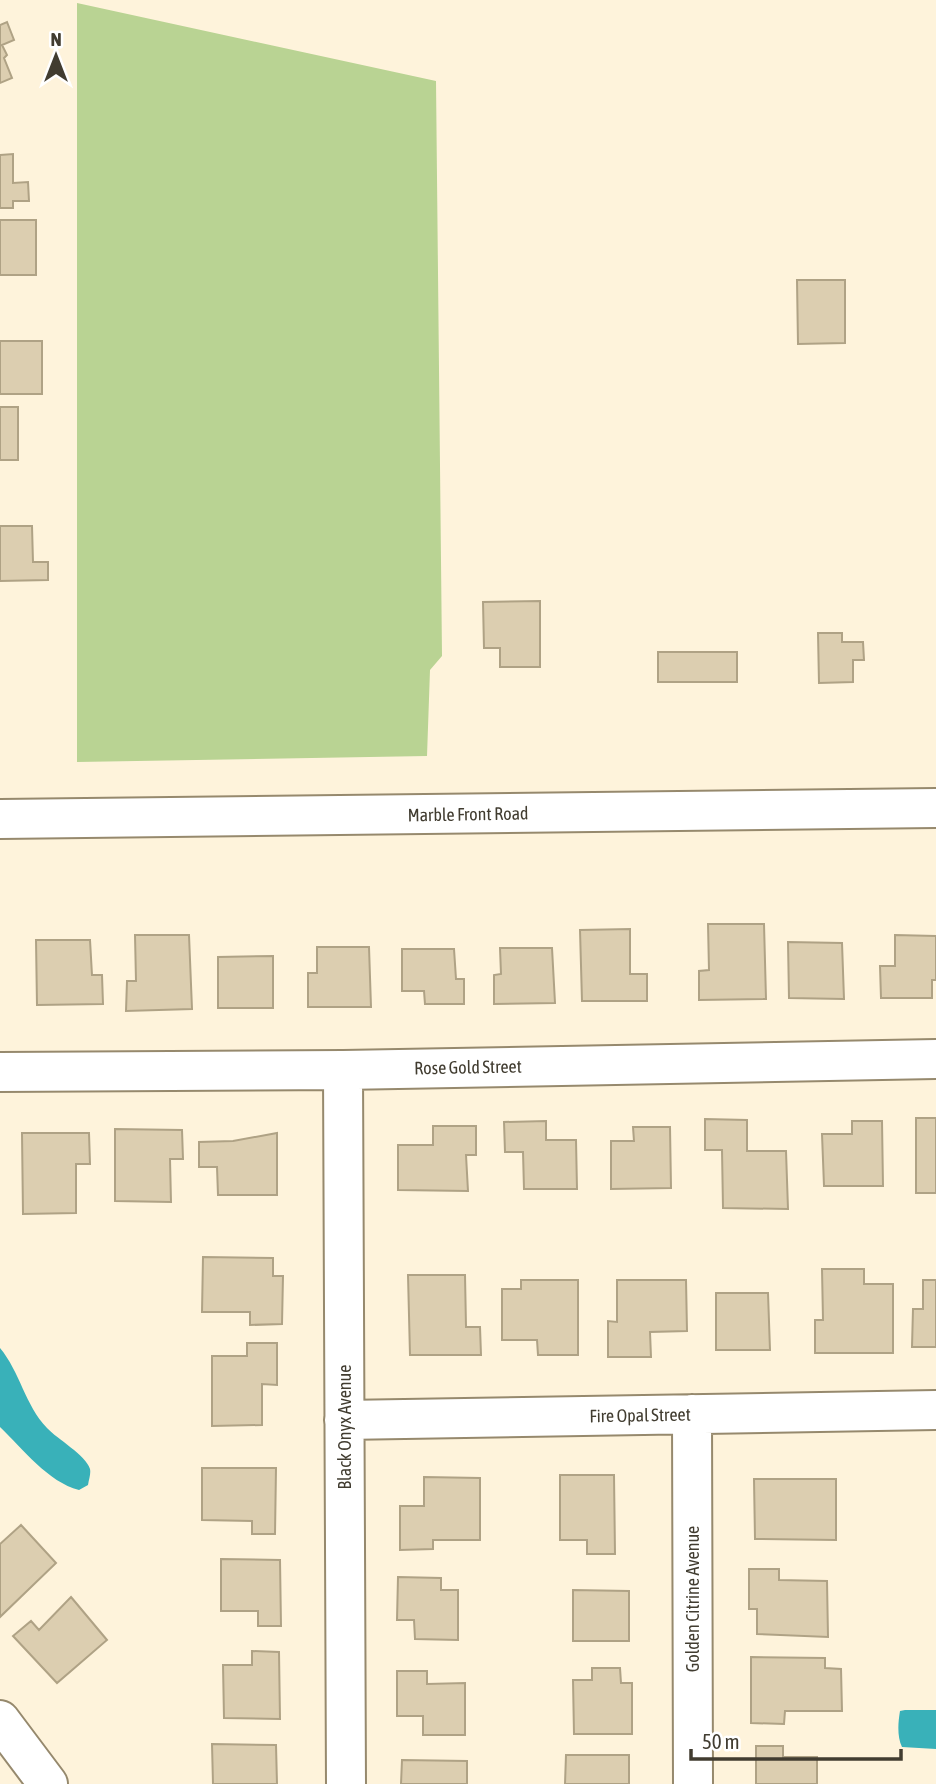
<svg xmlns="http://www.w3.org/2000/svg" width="936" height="1784" viewBox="0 0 936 1784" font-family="'Asap Condensed',sans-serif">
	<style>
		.green { fill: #b9d393 }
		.water { fill: #39b1b9 }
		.building { fill: #dcceb0; stroke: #afa285; stroke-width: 2 }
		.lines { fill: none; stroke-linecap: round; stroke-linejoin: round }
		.minor-casing { stroke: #96896d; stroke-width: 42 }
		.minor { stroke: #fff; stroke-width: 38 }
		.labels { text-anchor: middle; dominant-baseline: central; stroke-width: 6; stroke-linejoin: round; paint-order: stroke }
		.street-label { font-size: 18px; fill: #413c30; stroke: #fff }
	</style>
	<rect width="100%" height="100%" fill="#fef3db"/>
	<path class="green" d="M77,3l359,78 6,575 -12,14 -3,86 -350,6z"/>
	<path class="water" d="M0,1348c20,24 25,57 47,80 10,11 39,27 43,41 1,5 -1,10 -2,16l-9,5c-31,-8 -56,-41 -79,-63z
		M905,1710h31v39l-34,-2c-5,-10 -4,-24 -2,-36z"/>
	<path class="building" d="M7,22l7,18 -12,5 5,10 -3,3 8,20 -12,5v-58z
		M13,154v29l15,-1 1,19h-16v7h-13v-53z
		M0,220h36v55h-36z
		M797,280h48v63l-47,1z
		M0,341h42v53h-42z
		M0,407h18v53h-18z
		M0,526h32l1,36h15v18l-48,1z
		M540,601v66h-40v-19h-16l-1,-46z
		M818,633h24v9h21l1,18h-11v22l-34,1z
		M658,652h79v30h-79z
		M708,924h56l2,75 -67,1v-29l10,-1z
		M630,929v45h17v27h-65l-2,-71z
		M135,935h54l3,74 -66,2 1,-30h9z
		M895,935l41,1v44h-4v18h-51l-1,-32h15z
		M36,940h54l2,35h10l1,29 -66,1z
		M788,942l54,1 2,56 -55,-1z
		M317,947h52l2,60h-63v-34h9z
		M500,948h52l3,55 -61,1v-29l7,-1z
		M402,949h52l2,30h8v25h-39l-1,-13h-22z
		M273,956v52h-55v-51z
		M916,1118h20v75h-20z
		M705,1119l42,1v31h39l2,58 -65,-1 -1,-58h-17z
		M546,1121v19h30l1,49h-53l-1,-37h-18l-1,-30z
		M852,1121h30l1,65h-59l-2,-52h30z
		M433,1126h43v29h-10l2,36 -70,-1v-45h35z
		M633,1127h37l1,61 -60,1v-48h23z
		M115,1129l67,1 1,29h-13l1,43 -56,-1z
		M22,1133h67l1,31h-14v49l-53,1z
		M277,1133v62h-59l-1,-28h-18v-25l34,-1z
		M203,1257l70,1v18h10l-1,48 -32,1v-13h-48z
		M822,1269h42v15h29v69h-78v-33h8z
		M408,1275h57l1,52h14l1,28h-71z
		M521,1280h57v75h-40l-1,-15h-35v-51h19z
		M617,1280h69l1,51 -37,1 1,25h-43v-36l9,1z
		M923,1280h13v67h-24l1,-38h10z
		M716,1293h52l2,57h-54z
		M247,1343h30v42l-15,-1v41l-50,1v-70h35z
		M202,1468h74l-1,66h-23v-13l-50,-1z
		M560,1475h54l1,79h-28v-14h-27z
		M424,1477l56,1v62h-47v9l-33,1v-44h24z
		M754,1479h82v61l-81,-1z
		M21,1525l35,38 -56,54v-73z
		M221,1559l59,1 1,66h-23v-15h-37z
		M749,1569h30v11l48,1 1,56 -71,-3v-25h-8z
		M398,1577l43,1v12h17v50l-43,-1 -1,-19h-17z
		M573,1590l56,1v50h-56z
		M71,1597l36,43 -50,43 -44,-47 18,-15 8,9z
		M252,1651l27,1 1,67 -56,-1 -1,-53h29z
		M751,1657l74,1v10l16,1 1,42h-57l-1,13 -33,-1z
		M592,1668h28l1,15h11v51h-58l-1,-54h19z
		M397,1671h30v13l38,-1v52h-42v-19h-26z
		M212,1744l64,1 1,39h-64z
		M756,1746h27v11h34v27h-61z
		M566,1755h63v29h-64z
		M402,1760l65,1v23h-66z"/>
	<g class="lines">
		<g class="minor-casing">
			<path id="minor" d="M0,819l936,-11
				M343,1070l3,714
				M0,1072l343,-2 593,-11
				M692,1414l1,370
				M344,1420l592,-10
				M0,1720l48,64"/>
		</g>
		<use href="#minor" class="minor"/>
	</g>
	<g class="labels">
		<g class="street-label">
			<text transform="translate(468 814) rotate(-1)">Marble Front Road</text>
			<text transform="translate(468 1067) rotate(-1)">Rose Gold Street</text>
			<text transform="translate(640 1415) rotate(-1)">Fire Opal Street</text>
			<text transform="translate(344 1427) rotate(-90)">Black Onyx Avenue</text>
			<text transform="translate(692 1599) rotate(-90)">Golden Citrine Avenue</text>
		</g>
	</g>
	<g transform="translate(56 56)" stroke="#ffffff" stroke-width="5" paint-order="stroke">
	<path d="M0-5L12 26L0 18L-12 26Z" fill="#413c30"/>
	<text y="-10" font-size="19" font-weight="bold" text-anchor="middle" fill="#413c30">N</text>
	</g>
	<path d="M691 1749v10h210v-10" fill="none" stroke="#413c30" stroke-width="3.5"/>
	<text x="702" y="1749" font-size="21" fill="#413c30" stroke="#ffffff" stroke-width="5" paint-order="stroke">50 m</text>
</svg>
